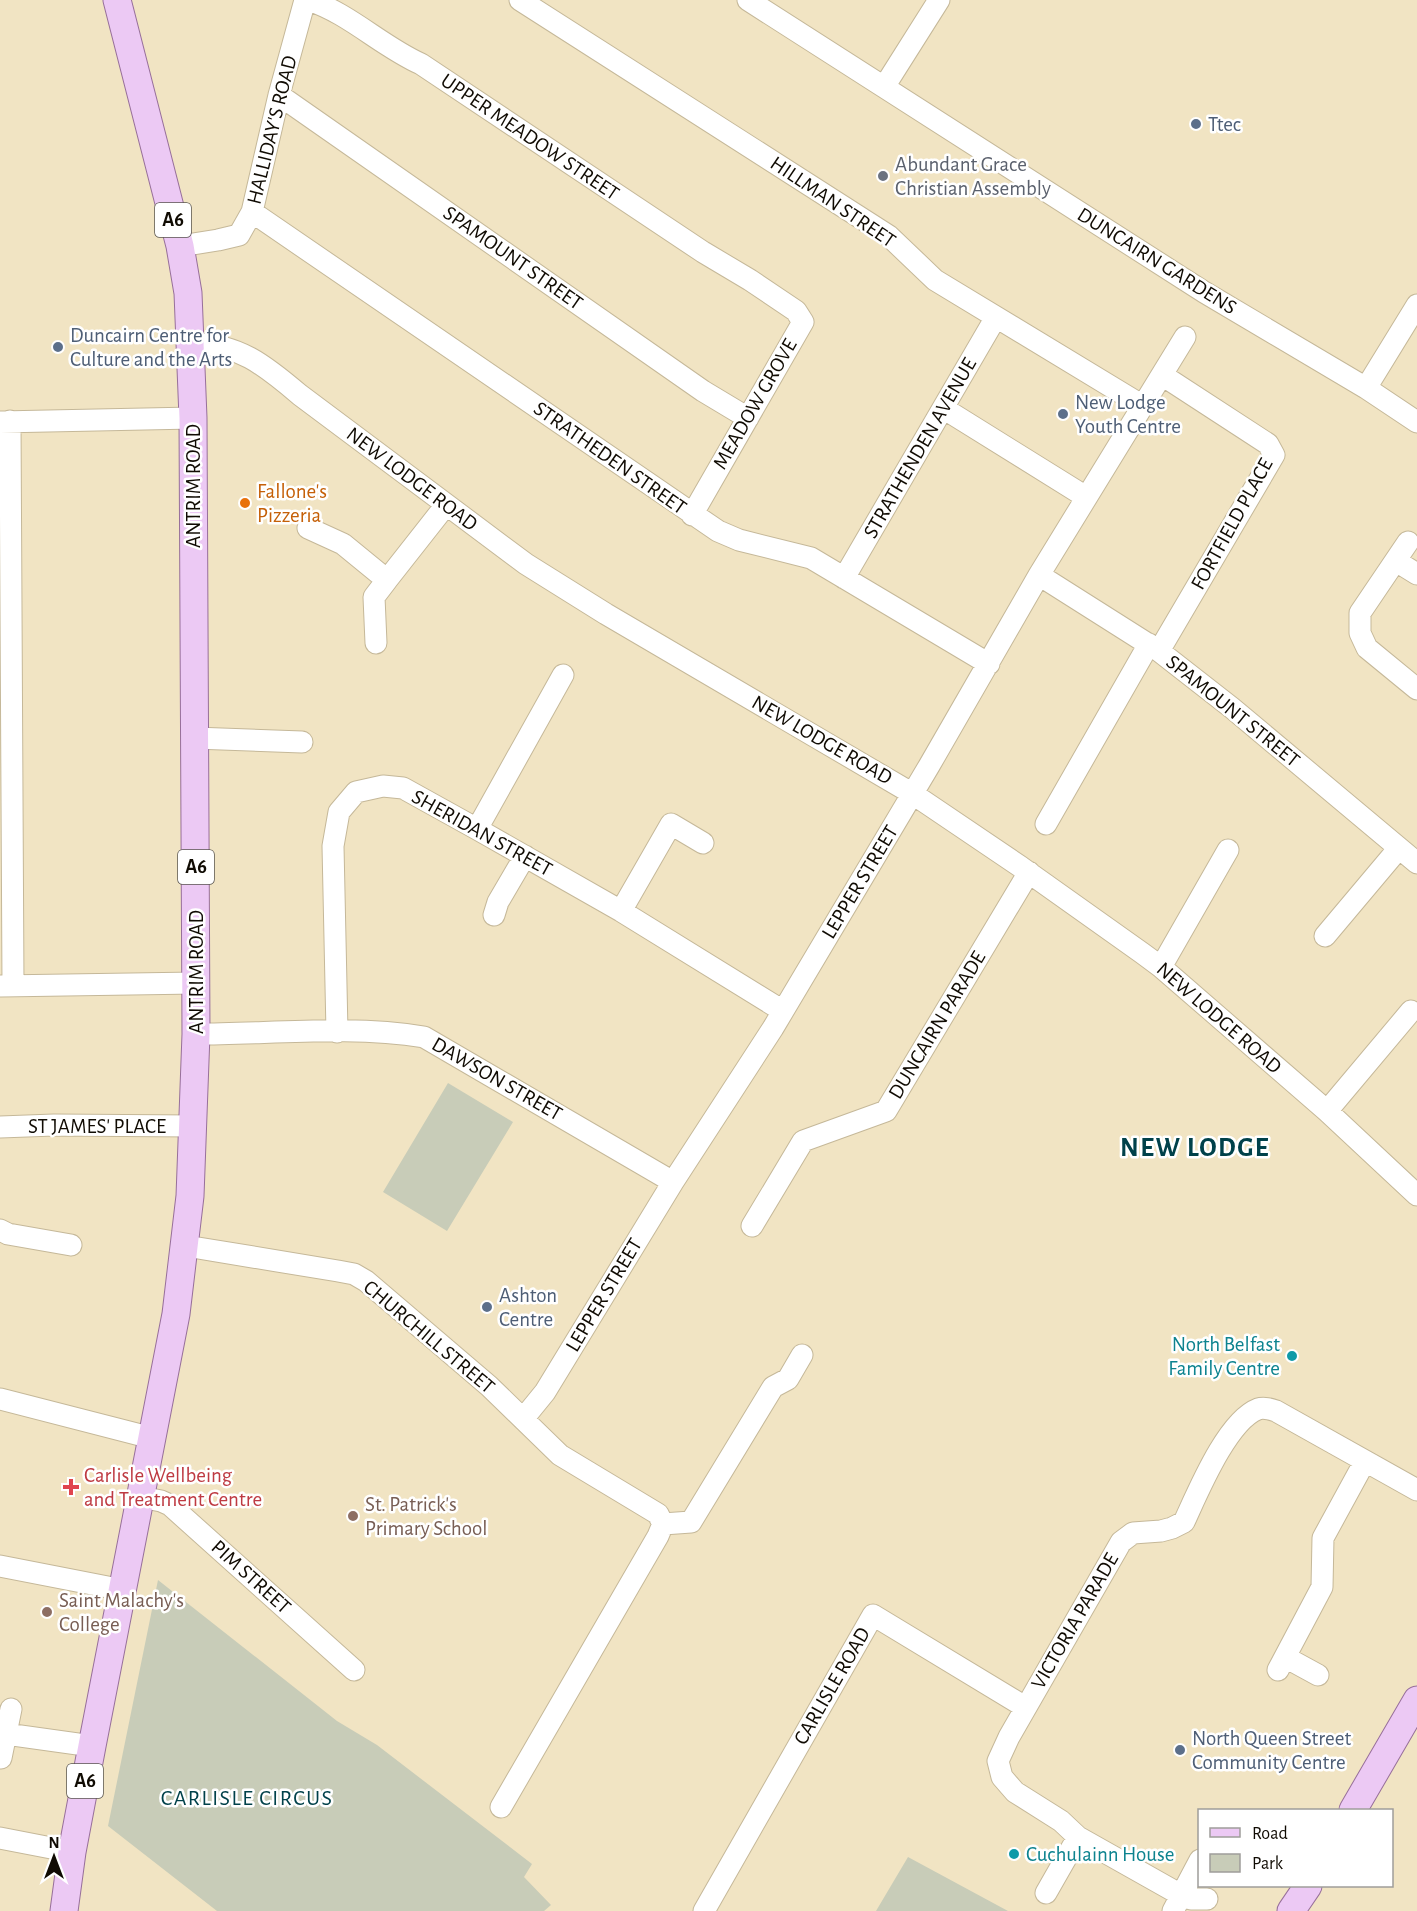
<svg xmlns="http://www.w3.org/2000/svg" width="1417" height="1911" viewBox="0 0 1417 1911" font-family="'Alegreya Sans',sans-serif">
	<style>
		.green { fill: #c8ccb8 }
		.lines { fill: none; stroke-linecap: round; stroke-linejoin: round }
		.minor-casing { stroke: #c5b899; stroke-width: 23 }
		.major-casing { stroke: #976f9a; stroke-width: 29 }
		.minor { stroke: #fff; stroke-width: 21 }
		.major { stroke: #ecc9f4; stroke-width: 27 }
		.service-dot { fill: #5c6f8a; stroke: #fff; stroke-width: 2 }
		.worship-dot { fill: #6b7280; stroke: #fff; stroke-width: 2 }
		.food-dot { fill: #e8710a; stroke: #fff; stroke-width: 2 }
		.culture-dot { fill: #0f9aa8; stroke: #fff; stroke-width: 2 }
		.health-dot { fill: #e0444e; stroke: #fff; stroke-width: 2 }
		.education-dot { fill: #8d6e63; stroke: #fff; stroke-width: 2 }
		.labels { text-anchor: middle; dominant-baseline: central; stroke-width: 5; stroke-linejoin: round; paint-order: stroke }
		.shield { fill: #fff; stroke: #58544f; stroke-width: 1.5 }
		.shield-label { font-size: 20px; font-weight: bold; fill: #100b03 }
		.service-label { font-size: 21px; fill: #4e5e75; stroke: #fff; text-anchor: start }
		.street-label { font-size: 21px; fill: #100b03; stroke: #fff }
		.worship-label { font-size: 21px; fill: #5b616d; stroke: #fff; text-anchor: start }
		.food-label { font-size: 21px; fill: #c56008; stroke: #fff; text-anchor: start }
		.culture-label { font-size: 21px; fill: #0d838f; stroke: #fff; text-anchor: end }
		.health-label { font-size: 21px; fill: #be3a42; stroke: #fff; text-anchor: start }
		.education-label { font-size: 21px; fill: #785e54; stroke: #fff; text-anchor: start }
		.neighbourhood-label { font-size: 22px; letter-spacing: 1.5px; fill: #00414a; stroke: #fff }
		.district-label { font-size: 27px; font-weight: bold; letter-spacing: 1.5px; fill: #00414a; stroke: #fff }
	</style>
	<rect width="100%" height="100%" fill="#f1e4c3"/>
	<path class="green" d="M448,1083l65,39 -66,109 -64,-39z
		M158,1580l179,141 40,24 155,119 -8,13 27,28 -7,6h-327l-109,-85z
		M908,1857l100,54h-132z"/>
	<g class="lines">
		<g class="minor-casing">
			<path id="minor" d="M308,0c41,13 73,46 113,64l282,188 47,28 46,31 7,11 -111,193
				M520,0l369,236 46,44 208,126
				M748,0l456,292 162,96 51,34
				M884,87l55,-87
				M279,95l424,296 45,27
				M252,212l466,319 21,9 72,18 178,106
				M180,246l38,-6 21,-5 13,-23 27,-117 26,-95
				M190,344c47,-2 76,22 110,51l226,169 80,50 307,180 108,73 121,86 19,14 166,144 90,84
				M1366,388l51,-83
				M943,408l143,89
				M10,421l3,565
				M0,422l193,-4
				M308,528l35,16 44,36 59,-75
				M1408,542l-48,71v20l7,15 50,41
				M1396,561l21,13
				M1039,575l120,76 73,57 185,155
				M844,578l152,-261
				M376,643l-2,-46 13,-17
				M1159,651l115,-196 -6,-11 -106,-69
				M194,738l108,4
				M1046,824l103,-180
				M477,829l86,-154
				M621,911l50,-87 32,19
				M494,915l4,-13 27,-46
				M1325,936l74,-88
				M1161,967l67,-117
				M1,986l195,-3
				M337,1032l-4,-186 6,-34 17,-20 27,-6 20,2 74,41 144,82 162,100
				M196,1034c75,0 153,-9 228,3l249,145
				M1327,1111l84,-100
				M0,1127l54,-2 140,1
				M752,1226l51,-85 83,-30 143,-239
				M0,1230l8,4 63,11
				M186,1246l152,25 16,3 12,7 123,105 71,69 98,59 5,10 28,-2 82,-135 15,-8 14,-24
				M0,1399l152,39
				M523,1419l22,-27 128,-210 100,-154 156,-262 110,-191 146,-238
				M141,1497l20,4 9,4 184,165
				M0,1566l123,24
				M1285,1657l33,18
				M1278,1670l44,-83 1,-49 42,-77
				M6,1734l86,12
				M1,1758l10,-49
				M501,1807l157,-271 5,-12
				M0,1838l72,14
				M1046,1893l32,-56
				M1207,1899h-16l-10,-4 -103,-58 -17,-16 -46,-29 -13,-15 -4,-16 11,-24 112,-195 12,-9 28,-2 11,-3 12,-6c14,-30 43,-101 74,-113 6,-2 12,0 18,2l141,79
				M704,1911l169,-296 152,92
				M1173,1911l27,-51"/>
		</g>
		<g class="major-casing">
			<path id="major" d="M1353,1810l64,-110
				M64,1911l8,-59 20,-106 84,-432 14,-118 6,-162 -3,-616 -5,-125 -8,-47 -63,-246
				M1291,1911l17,-25"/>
		</g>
		<use href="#minor" class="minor"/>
		<use href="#major" class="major"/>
	</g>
	<g class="service-dot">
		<circle cx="1196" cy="124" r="6"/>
		<circle cx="58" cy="347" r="6"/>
		<circle cx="1063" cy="414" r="6"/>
		<circle cx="487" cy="1307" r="6"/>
		<circle cx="1180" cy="1750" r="6"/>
	</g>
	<circle class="worship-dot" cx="883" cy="176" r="6"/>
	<circle class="food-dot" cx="245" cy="503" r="6"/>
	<g class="culture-dot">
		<circle cx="1292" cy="1356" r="6"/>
		<circle cx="1014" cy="1854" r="6"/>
	</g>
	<path class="health-dot" d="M68 1478h6v6h6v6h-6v6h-6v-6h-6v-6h6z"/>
	<g class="education-dot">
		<circle cx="353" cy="1516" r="6"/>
		<circle cx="47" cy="1612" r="6"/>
	</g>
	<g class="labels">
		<g class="shield">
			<rect x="155" y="203" width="36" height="34" rx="4.5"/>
			<rect x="178" y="850" width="36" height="34" rx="4.5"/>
			<rect x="67" y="1764" width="36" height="34" rx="4.5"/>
		</g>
		<g class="shield-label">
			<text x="173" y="220">A6</text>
			<text x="196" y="867">A6</text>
			<text x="85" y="1781">A6</text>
		</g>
		<g class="service-label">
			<text x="1208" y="124">Ttec</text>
			<text x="70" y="335">Duncairn Centre for<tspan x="70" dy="24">Culture and the Arts</tspan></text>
			<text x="1075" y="402">New Lodge<tspan x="1075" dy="24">Youth Centre</tspan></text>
			<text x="499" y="1295">Ashton<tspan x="499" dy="24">Centre</tspan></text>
			<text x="1192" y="1738">North Queen Street<tspan x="1192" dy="24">Community Centre</tspan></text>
		</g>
		<g class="street-label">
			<text transform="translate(272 130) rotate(-76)">HALLIDAY'S ROAD</text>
			<text transform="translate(530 137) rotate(34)">UPPER MEADOW STREET</text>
			<text transform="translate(833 202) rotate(34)">HILLMAN STREET</text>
			<text transform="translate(513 258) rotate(35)">SPAMOUNT STREET</text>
			<text transform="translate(1157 261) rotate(32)">DUNCAIRN GARDENS</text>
			<text transform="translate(755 404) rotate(-60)">MEADOW GROVE</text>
			<text transform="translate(920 448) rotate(-60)">STRATHENDEN AVENUE</text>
			<text transform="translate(610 458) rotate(35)">STRATHEDEN STREET</text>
			<text transform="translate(412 479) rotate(37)">NEW LODGE ROAD</text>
			<text transform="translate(193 486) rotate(-90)">ANTRIM ROAD</text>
			<text transform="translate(1232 524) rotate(-61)">FORTFIELD PLACE</text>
			<text transform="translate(1233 711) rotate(39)">SPAMOUNT STREET</text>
			<text transform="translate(822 740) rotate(30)">NEW LODGE ROAD</text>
			<text transform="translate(482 833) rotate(29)">SHERIDAN STREET</text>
			<text transform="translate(860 882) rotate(-59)">LEPPER STREET</text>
			<text transform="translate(196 972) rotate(-90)">ANTRIM ROAD</text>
			<text transform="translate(1219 1018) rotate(41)">NEW LODGE ROAD</text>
			<text transform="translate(937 1025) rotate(-59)">DUNCAIRN PARADE</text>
			<text transform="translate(497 1079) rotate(30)">DAWSON STREET</text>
			<text x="97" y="1126">ST JAMES' PLACE</text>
			<text transform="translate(604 1295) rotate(-59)">LEPPER STREET</text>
			<text transform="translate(429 1337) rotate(40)">CHURCHILL STREET</text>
			<text transform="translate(251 1577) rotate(42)">PIM STREET</text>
			<text transform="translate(1075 1621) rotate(-60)">VICTORIA PARADE</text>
			<text transform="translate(832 1686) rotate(-60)">CARLISLE ROAD</text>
		</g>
		<g class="worship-label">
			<text x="895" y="164">Abundant Grace<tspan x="895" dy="24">Christian Assembly</tspan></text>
		</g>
		<g class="food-label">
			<text x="257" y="491">Fallone's<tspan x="257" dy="24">Pizzeria</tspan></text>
		</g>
		<g class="culture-label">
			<text x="1280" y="1344">North Belfast<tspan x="1280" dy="24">Family Centre</tspan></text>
			<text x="1026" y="1854" text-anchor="start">Cuchulainn House</text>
		</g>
		<g class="health-label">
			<text x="84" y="1475">Carlisle Wellbeing<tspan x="84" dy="24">and Treatment Centre</tspan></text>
		</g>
		<g class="education-label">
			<text x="365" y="1504">St. Patrick's<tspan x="365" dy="24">Primary School</tspan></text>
			<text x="59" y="1600">Saint Malachy's<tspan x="59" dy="24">College</tspan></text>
		</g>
		<g class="neighbourhood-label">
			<text x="247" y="1798">CARLISLE CIRCUS</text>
		</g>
		<g class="district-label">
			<text x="1195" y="1147">NEW LODGE</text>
		</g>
	</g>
	<rect x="1198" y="1809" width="195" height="78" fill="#ffffff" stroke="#9f9d9a" stroke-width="1.5"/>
	<rect x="1210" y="1828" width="30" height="9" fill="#ecc9f4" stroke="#9f9d9a" stroke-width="1.5"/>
	<text x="1252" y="1839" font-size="18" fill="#100b03">Road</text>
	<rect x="1210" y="1854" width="30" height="18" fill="#c8ccb8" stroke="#9f9d9a" stroke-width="1.5"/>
	<text x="1252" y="1869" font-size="18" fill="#100b03">Park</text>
	<g transform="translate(54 1857)" stroke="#ffffff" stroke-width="4.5" paint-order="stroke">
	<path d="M0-4.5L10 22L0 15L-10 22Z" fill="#100b03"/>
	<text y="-9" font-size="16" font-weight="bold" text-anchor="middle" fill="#100b03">N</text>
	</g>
</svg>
